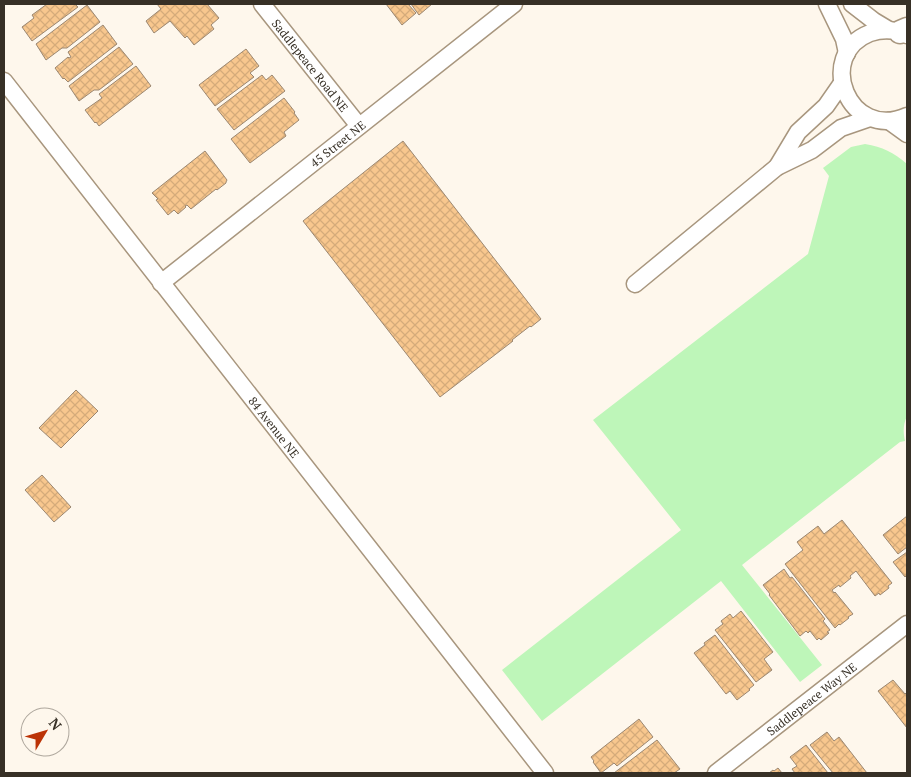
<svg xmlns="http://www.w3.org/2000/svg" width="911" height="777" viewBox="0 0 911 777" font-family="'PT Serif',serif">
	<style>
		.green { fill: #bef6b9 }
		.building { fill: url(#building-cross-hatch); stroke: #9b8771 }
		.lines { fill: none; stroke-linecap: round; stroke-linejoin: round }
		.street-casing { stroke: #a8967e; stroke-width: 19 }
		.secondary-casing { stroke: #a8967e; stroke-width: 25 }
		.street { stroke: #fff; stroke-width: 16 }
		.secondary { stroke: #fff; stroke-width: 22 }
		.labels { text-anchor: middle; dominant-baseline: central; stroke-width: 4; stroke-linejoin: round; paint-order: stroke }
		.street-label { font-size: 12px; fill: #373026; stroke: #fef7ec }
	</style>
	<defs>
		<pattern id="building-cross-hatch" width="8" height="8" patternUnits="userSpaceOnUse" patternTransform="scale(1.25)"><rect width="8" height="8" fill="#f8c78e"/><path d="M0 0l8 8M0 8l8-8" fill="none" stroke="#d5ab7a"/></pattern>
	</defs>
	<rect width="100%" height="100%" fill="#fef7ec"/>
	<path class="green" d="M865,144c18,3 28,8 42,20v252c-4,9 -4,16 -2,25l-5,1 -158,123 80,100 -22,17 -79,-101 -179,140 -40,-51 179,-140 -88,-110 215,-166 21,-78 -6,-8 28,-21z"/>
	<path class="building" d="M47,4h28l3,3 -46,34 -10,-14 12,-9 -2,-3z
		M157,4h50l12,14 -8,7 3,4 -20,16 -7,-9 -2,2 -15,-17 -16,12 -8,-12 15,-12z
		M386,4h22l8,9 -14,12z
		M411,4h21l-13,11z
		M87,5l13,17 -33,26h-5l-16,12 -10,-16z
		M103,25l14,19 -49,38 -4,-4 -1,1 -8,-11 13,-11 1,1 2,-1 -3,-5z
		M119,47l14,17 -34,26h-5l-15,11 -10,-15z
		M246,49l13,17 -9,7 4,4 -39,29 -16,-21z
		M136,66l15,20 -52,40 -3,-4 -1,1 -10,-13 17,-12 -3,-4z
		M262,75l4,5 6,-5 13,16 -51,39 -17,-21z
		M284,98l11,14 -1,1 5,7 -15,12 2,4 -36,27 -19,-24z
		M403,141l138,178 -10,8 -1,-1 -18,14 1,1 -73,56 -137,-176z
		M205,151l22,29 -1,2v1l-9,7 -1,-1 -25,20 -4,-4 -2,1 1,1 -8,7 -4,-4 -6,5 -12,-15 2,-1 -6,-6z
		M76,390l22,21 -37,37 -22,-20z
		M42,475l29,32 -17,15 -29,-32z
		M907,516v31l-9,7 -15,-19z
		M842,520l50,63 -4,3 1,2 -9,7 -1,-2 -4,3 -19,-25 -6,5 1,2 -11,9 -1,-2 -7,5 2,3 1,-1 18,22 -5,3 1,1 -9,7 -1,-1 -4,4 -50,-64 18,-14 -6,-8 21,-16 6,8z
		M907,552v25l-1,-1 -1,1 -12,-15z
		M784,569l6,9 2,-1 33,42 -2,2 7,9 -3,2 2,1 -8,7 -2,-2 -2,2 -7,-9 -2,2 -2,-2 -6,5 -31,-41 1,-1 -7,-9z
		M741,611l32,41 -9,7 8,11 -16,12 -41,-52 8,-6 -2,-3 9,-7 3,4z
		M715,635l39,50 -5,4 1,1 -13,10 -7,-9 -4,3 -32,-41 11,-8 -1,-2z
		M893,680l12,14 2,-2v36l-29,-37z
		M639,719l14,18 -36,29 -3,-3 -13,10 -8,-11 1,-1 -3,-4z
		M827,732l7,9 5,-4 28,36h-34l-23,-28z
		M657,740l23,29 -6,4h-60z
		M806,745l22,28h-33l-3,-4 5,-3 -7,-9z
		M778,768l4,5h-13l4,-3 1,1z"/>
	<g class="lines">
		<g class="street-casing">
			<g id="street">
				<path id="s1" d="M262,4l97,122"/>
				<path d="M827,4l17,35 3,14"/>
				<path d="M852,4l22,17 15,9"/>
				<path d="M907,35c-12,-6 -24,-6 -37,-2 -56,22 -21,109 37,83"/>
				<path id="s2" d="M4,81l541,692"/>
				<path d="M889,121l18,13"/>
				<path d="M777,167l21,-35 28,-26 16,-23"/>
				<path id="s3" d="M161,283l353,-279"/>
				<path d="M635,284l142,-117 35,-17 29,-22 29,-10"/>
				<path id="s4" d="M716,773l191,-149"/>
			</g>
		</g>
		<g class="secondary-casing">
			<path id="secondary" d="M900,32l7,-3"/>
		</g>
		<use href="#street" class="street"/>
		<use href="#secondary" class="secondary"/>
	</g>
	<g class="labels">
		<g class="street-label">
			<text stroke="none"><textPath href="#s1" startOffset="78">Saddlepeace Road NE</textPath></text>
			<text stroke="none"><textPath href="#s3" startOffset="225">45 Street NE</textPath></text>
			<text stroke="none"><textPath href="#s2" startOffset="439">84 Avenue NE</textPath></text>
			<text stroke="none"><textPath href="#s4" startOffset="121">Saddlepeace Way NE</textPath></text>
		</g>
	</g>
	<rect width="911" height="777" fill="none" stroke="#373026" stroke-width="10"/>
	<g transform="translate(45 732) rotate(52)"><circle r="24" fill="#fef7ec" stroke="#aea79d"/>
	<path d="M0-4L9 19L0 12L-9 19Z" fill="#bc3306"/>
	<text y="-8" font-size="14" font-weight="bold" text-anchor="middle" fill="#373026">N</text>
	</g>
</svg>
